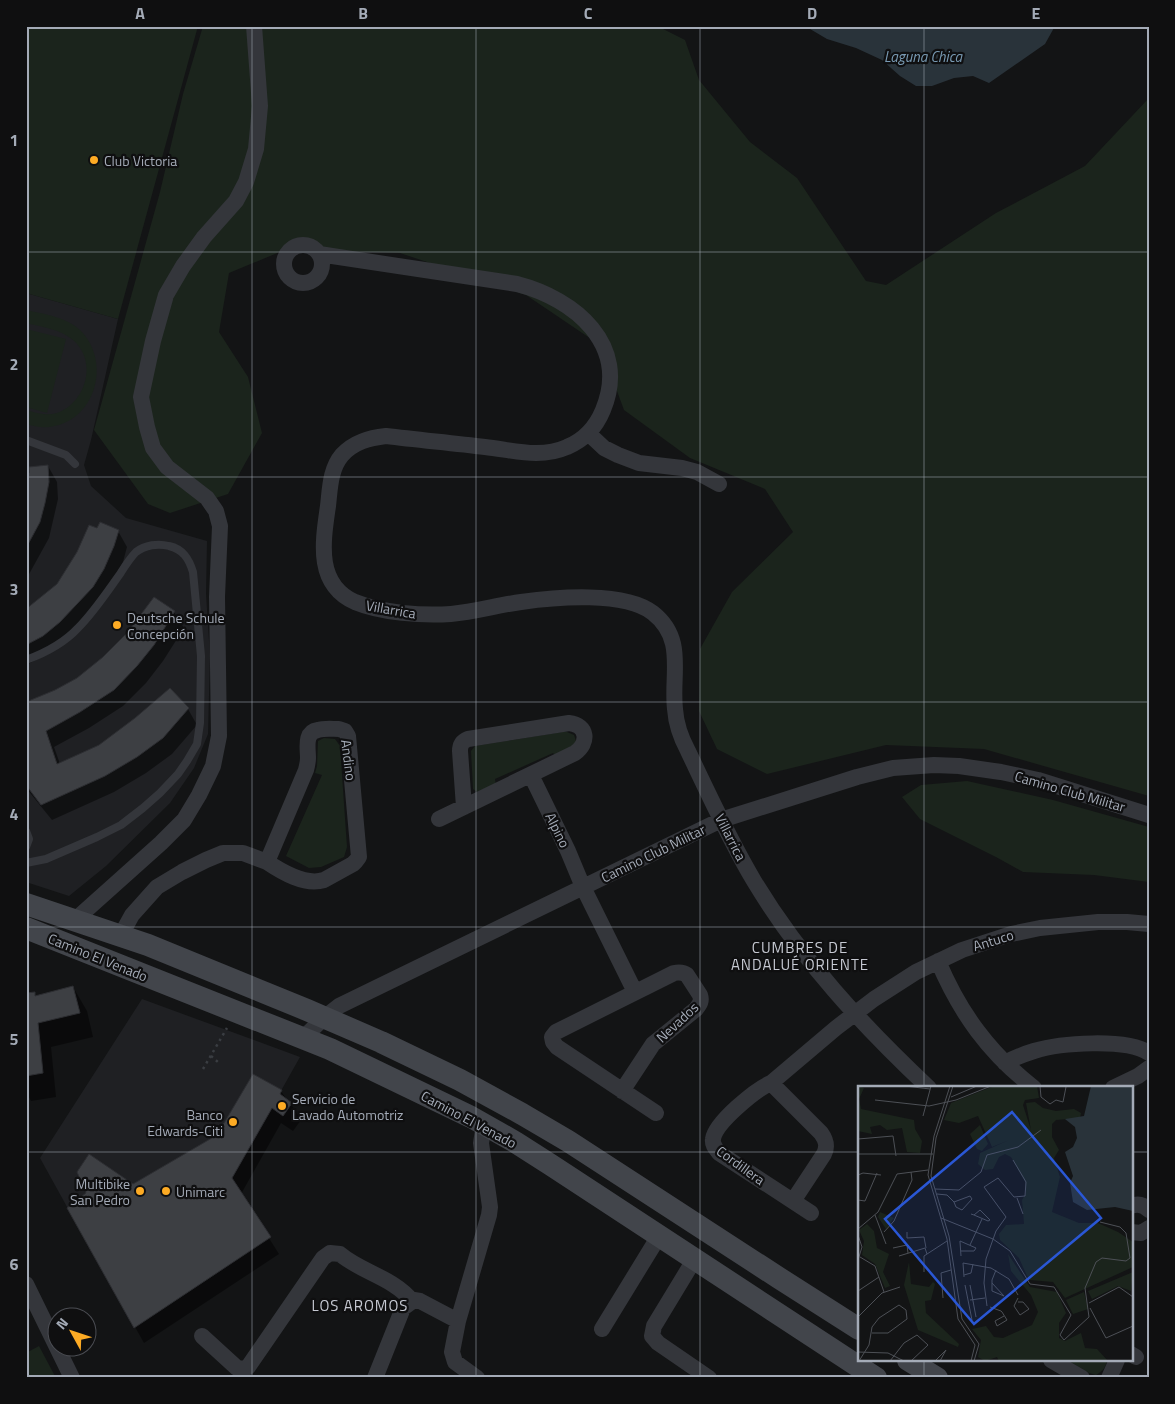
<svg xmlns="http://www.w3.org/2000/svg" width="1175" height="1404" viewBox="0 0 1175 1404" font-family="'Titillium Web',sans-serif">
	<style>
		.built { fill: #1f2023 }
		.green { fill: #1b241c }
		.water { fill: #29333a }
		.shadow { fill: #0007 }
		.building { fill: #3d3f43; stroke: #2d2e32 }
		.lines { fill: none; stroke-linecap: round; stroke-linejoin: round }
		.path { stroke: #3a3d42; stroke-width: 2.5; stroke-dasharray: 2.5 4; stroke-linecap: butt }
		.lane { stroke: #34363b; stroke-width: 8 }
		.street { stroke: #34363b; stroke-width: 16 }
		.secondary { stroke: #42454b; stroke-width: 22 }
		.grid { fill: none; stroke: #a4abb7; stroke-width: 1; stroke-opacity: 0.55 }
		.poi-dot { fill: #fdab24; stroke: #0f0f10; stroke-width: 2 }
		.labels { text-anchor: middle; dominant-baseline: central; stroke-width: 4.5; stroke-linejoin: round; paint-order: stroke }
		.poi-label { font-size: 14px; fill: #a4abb7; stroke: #0f0f10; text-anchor: start }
		.street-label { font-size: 14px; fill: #a4abb7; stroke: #0f0f10 }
		.water-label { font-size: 15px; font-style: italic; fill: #799bb4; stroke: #0f0f10 }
		.neighbourhood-label { font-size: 15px; letter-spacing: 1px; fill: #c6c9d2; stroke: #0f0f10 }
		.inset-road { fill: none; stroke: #4d5056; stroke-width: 1 }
		.view { fill: #2a57d5; fill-opacity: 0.15; stroke: #2a57d5; stroke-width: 2.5 }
		.inset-edge { fill: none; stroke: #a4abb7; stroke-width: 2.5 }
		.neatline { fill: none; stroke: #a4abb7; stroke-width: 2 }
		.grid-label { font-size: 16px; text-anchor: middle; font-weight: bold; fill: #a4abb7 }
	</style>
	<rect width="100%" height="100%" fill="#131415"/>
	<path class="built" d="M26,293l92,26 -27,121 -7,25 7,21 35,32 81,23 -1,53 4,62 -2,78 -14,34 -24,35 -64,63 -37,30 -43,-14z
		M142,999l158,58 -68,121 39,59 -137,91 -94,-170z"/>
	<path class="green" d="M26,26h172l-80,293 -92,-26z
		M203,26h454l28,14 14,40 51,62 47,36 69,103 20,4 110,-72 89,-47 64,-68v698l-165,-47 -98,-4 -119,29 -50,-25 -18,-38 1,-62 32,-57 61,-60 -28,-43 -75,-31 -66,-48 -24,-65 -74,-50 -126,-42 -113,-4 -58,24 -10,59 29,45 14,56 -34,61 -58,19 -22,-9 -54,-74 66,-238 23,-98z
		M26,310c18,4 40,7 54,20 32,31 16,92 -31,97 -7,1 -16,-1 -23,-3v-14c10,3 21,6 31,3 29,-10 41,-52 16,-73 -13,-11 -31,-13 -47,-17z
		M26,329l40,10 -19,74 -21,-6z
		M562,732h5l7,3 2,6 -3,6 -16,10 -4,-4 -58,26 1,7 -19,6 -4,-3 -2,-38 4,-5z
		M324,738l11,1 5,7 7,101 -3,10 -23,10 -12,1 -23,-12 36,-81 -7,-2 2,-7 1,-25z
		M967,781l86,19 96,27v55l-55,-7 -71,-3 -27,-15 -76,-38 -18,-22 19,-12z
		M39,1346l17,32h-30v-25z
		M1067,1360h40v1c-2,7 -4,10 -11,14l-7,-2z"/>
	<path class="water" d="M805,26h250l-10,18 -56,39 -16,-7 -19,2 -22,8h-16l-16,-10 -18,-16 -26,-12 -29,-9z"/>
	<path class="shadow" d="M48,466l9,16 1,17 -9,39 -21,38 -2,-1v-100z
		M118,531l9,16 -4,15 -11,24 -60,66 -26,13v-55l32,-25z
		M174,612l10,16 -21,33 -17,22 -23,23 -34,22 -35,19 6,17 128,-55 9,16 -25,29 -26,19 -32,19 -62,28 -26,-32v-84l10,-4 42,-21z
		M73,987l14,24 6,26 -42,10 5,50 -25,4 -5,-9v-98l5,4z
		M281,1091l6,9 4,4 10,16 -8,11 -12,-8 -40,71 38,60 -135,89 -75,-134 64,-23 85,-50z"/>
	<path class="building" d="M48,465l1,17 -4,21 -5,19 -14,26v-74l3,-1v-6z
		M100,522l19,8 -5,16 -10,23 -11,18 -33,35 -17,14 -17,9v-36l31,-25 20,-32 12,-27 8,3z
		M154,597l21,14 -21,34 -17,21 -23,24 -34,22 -34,19 11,33 42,-19 36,-27 35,-30 19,20 -26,30 -26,19 -32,19 -64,29 -15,-20v-83l29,-12 22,-12 26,-21 24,-24z
		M73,986l7,27 -42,10 5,50 -17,3v-83l9,-1v4z
		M253,1074l29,16 -2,4 12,9 -9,13 -11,-8 -40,70 39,59 -137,91 -67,-120 19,-15 -9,-21 12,-18 44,30 84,-49z"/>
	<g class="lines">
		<path class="path" d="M211,1056l8,7
			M203,1069l24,-41"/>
		<path class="lane" d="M26,440l40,15 9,9
			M26,660c19,-7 39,-18 52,-32 16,-16 29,-36 42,-54 5,-8 10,-16 16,-22 9,-7 22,-9 33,-6 14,3 20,13 24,26l8,84 -1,67 -3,21 -10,17 -9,13 -18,19 -17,15 -22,17 -24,12 -51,22 -20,4
			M26,831l3,8 -3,8"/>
		<path class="street" d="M284 264a19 19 0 1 1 38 0a19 19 0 1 1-38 0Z
			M319,254l198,30c58,15 113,61 86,126 -7,17 -19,30 -36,37 -27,12 -54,3 -82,0 -33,-4 -66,-7 -99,-11 -17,2 -32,6 -44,19 -12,14 -12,34 -14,51 -5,35 -13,78 27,96 27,11 67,14 96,12 24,-2 47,-9 70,-12 35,-5 104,-11 132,11 33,26 18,61 22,96 1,15 6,29 13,42 21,44 41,88 66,130 47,78 109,145 175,207
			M588,433l16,15 14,7 21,8 43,5 15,4 22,12
			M339,729l6,2 3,5 11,121 -3,4 -3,3 -29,16c-19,6 -42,-8 -57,-18l39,-92c1,-4 2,-8 2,-12 0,-10 -4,-26 10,-28 6,-2 14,-1 21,-1z
			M531,775l37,76 15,36 52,105
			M439,819l136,-66c14,-10 13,-28 -6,-30l-101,16c-5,2 -8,5 -8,12l4,56
			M75,920l86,-77 23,-23 15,-25 14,-29 6,-30 -2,-139 3,-71 -4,-15 -9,-13 -40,-31 -14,-19 -6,-21 -6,-30 12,-56 13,-46 17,-29 21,-29 32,-36 10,-19 10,-33 4,-43 -6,-80
			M121,935l11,-20 25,-28 25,-15 24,-12 17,-7h20l24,9
			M938,961c22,52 51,92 96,127
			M303,1038l22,-21 14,-11 382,-186 136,-43 36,-9 41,-3 25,1 42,6 37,8 111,35
			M1005,1063c9,-5 19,-9 29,-12 26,-8 92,-13 115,2
			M771,1083l50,50c5,7 7,13 3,21l-31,47
			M1113,1088l25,-12 11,-8
			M622,1091l31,-47 43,-35c4,-5 6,-8 4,-14l-13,-20c-4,-3 -8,-3 -13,-2l-118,59 -4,5 1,5 4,5 99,66
			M1131,1206c7,-3 13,-1 18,4
			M811,1213l-92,-60c-3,-4 -7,-8 -6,-14 2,-16 43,-50 58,-56l65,-55 38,-29 42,-27 46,-22 49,-16 29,-6 58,-6h29l22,2
			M1131,1232l10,1 8,-5
			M694,1260l-40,66 -2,10 6,7 51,35
			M26,1284l46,94
			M602,1329l57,-93
			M202,1336l35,32 7,1 4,-2 75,-109 7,-5 10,1c21,18 54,24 72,47
			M1131,1354l5,3
			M1051,1360l31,18
			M375,1378l28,-70 11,-8 6,1 38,20
			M477,1378l-22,-16 -3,-10 6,-31 31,-106 1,-8 -9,-64 3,-19
			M1109,1378l8,-18"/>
		<path class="secondary" d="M26,904l122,41 159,65 74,32 79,38 62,34 46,27 211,137 80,51
			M26,928l304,121 141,68 44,25 36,23 325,213
			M908,1360l29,18"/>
	</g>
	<path class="grid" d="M252,26v1352M476,26v1352M700,26v1352M924,26v1062M26,252h1123M26,477h1123M26,702h1123M26,927h1123M26,1152h833M1131,1152h18M924,1360v18"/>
	<g class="poi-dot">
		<circle cx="94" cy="160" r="5"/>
		<circle cx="117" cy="625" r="5"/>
		<circle cx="282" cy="1106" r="5"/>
		<circle cx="233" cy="1122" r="5"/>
		<circle cx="140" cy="1191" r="5"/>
		<circle cx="166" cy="1191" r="5"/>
	</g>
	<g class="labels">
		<g class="poi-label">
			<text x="104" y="160">Club Victoria</text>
			<text x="127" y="617">Deutsche Schule<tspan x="127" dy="16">Concepción</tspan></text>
			<text x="292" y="1098">Servicio de<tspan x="292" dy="16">Lavado Automotriz</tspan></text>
			<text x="223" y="1114" text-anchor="end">Banco<tspan x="223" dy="16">Edwards-Citi</tspan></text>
			<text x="130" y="1183" text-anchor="end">Multibike<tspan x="130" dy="16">San Pedro</tspan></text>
			<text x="176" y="1191">Unimarc</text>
		</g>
		<g class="street-label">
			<text transform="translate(391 609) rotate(10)">Villarrica</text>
			<text transform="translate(349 760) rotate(83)">Andino</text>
			<text transform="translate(1070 791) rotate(16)">Camino Club Militar</text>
			<text transform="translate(558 830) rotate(64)">Alpino</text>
			<text transform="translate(731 837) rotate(63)">Villarrica</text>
			<text transform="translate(653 853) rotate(-26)">Camino Club Militar</text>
			<text transform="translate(993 940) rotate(-17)">Antuco</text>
			<text transform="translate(98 957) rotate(22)">Camino El Venado</text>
			<text transform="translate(677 1022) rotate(-43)">Nevados</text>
			<text transform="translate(469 1119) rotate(28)">Camino El Venado</text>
			<text transform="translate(741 1165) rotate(36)">Cordillera</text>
		</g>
		<g class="water-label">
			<text x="923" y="56">Laguna Chica</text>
		</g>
		<g class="neighbourhood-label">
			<text x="800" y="947">CUMBRES DE<tspan x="800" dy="17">ANDALUÉ ORIENTE</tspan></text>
			<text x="360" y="1305">LOS AROMOS</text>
		</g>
	</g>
	<g transform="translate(858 1086)">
		<rect width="275" height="275" fill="#131415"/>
		<path d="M0,0l6,2 -5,11 2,10 53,11 1,9 7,12 -2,12 -13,-1 -5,-24 -15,2 -7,-5 -10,2 2,7 -14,-3zM136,0h43l2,12 -14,2 -2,5 8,25 -5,-27 9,-1 8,6 13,3 18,-2 7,4 -1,5 -24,2 -4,4v13l7,13 -5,8 6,19 -8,35 27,11h19l20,9 15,10v25l-68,31 -12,-16 -23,-2 -3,-4 -8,-18 -19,-18 -1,-6 7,-9 18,-1 -2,-24 4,-7 -1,-11 -14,-25 -6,-3 -6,3 -6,12 -8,1 -7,-6 2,-11 29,-13 -17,7 -14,-31 -19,7 -15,-3 7,-17zM122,39l8,19 -6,7 -5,-2 -7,-15zM22,126l14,6 -8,11 -8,-12zM9,138l7,7 3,17 12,6 -6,18 7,14 -5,2 -10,-24 -13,-9 2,-14 -5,-11zM150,168l22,33 27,5 9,21 -7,10v15l6,3 16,-8 4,15 12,1 11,12h-109l-2,-4 -12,4 -7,-4 3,-17 -9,-11 14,-3 8,11 9,1 29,-13 6,-13 -7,-17 -20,-24zM51,176l2,22 18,3 4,-5 2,2 -4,16 -6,1 1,12 33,31 -1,3 -40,-17 -14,-45zM275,186l-2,19 -13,-5 -26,13 -4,-8zM226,206l4,17 -15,5 -7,-14z" fill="#1b241c"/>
		<path d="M233,0h42v125l-18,-4 -28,3 -14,-8 -3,-19 3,-7 -8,-24 8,-5 4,-9 -2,-11 -10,-8 19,-3z" fill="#29333a"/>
		<path class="inset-road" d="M47,0l25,3M92,0l-16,50 -6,39 19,64 11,80 17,26 -4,16M95,0l-17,52 -5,38 18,60 13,83 17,25 -5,17M182,0l1,11 9,7 6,-4 7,2 3,-15M93,11l26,-11M17,14l54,6 27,-6 35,-14M65,30l8,-30M0,53l35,-3 3,20M0,68h75M0,89l5,-2 18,2M77,103l24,1 22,-18 6,-17 31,-8 23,-17M79,108l10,1 7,7M112,110l2,3 -10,11 -6,-3 -2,-5zM159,112l6,16M0,114l7,1 12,-28M113,128l3,1 14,6 2,-1 -10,-10 -6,5M17,129l11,29M83,132l52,21 17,12 20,33 24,3 17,28 -11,20 4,5 25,-23 -4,-29 11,-26 6,-4 24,3 4,-3 -4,-25 -6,-6 -20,-5M0,143l20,-17 19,-38 31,-4M26,146l10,-11 18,-41 -1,-8M49,146v6l17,-1 2,11M0,149l4,12 -4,13M112,159l12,-26M35,162l14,-3 1,8M103,165h13l2,-3 -16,-7v1l1,14M41,170l26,-8 2,6M2,171l15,9 9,26M66,186v-16l23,-15M106,189l7,-2 2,-9M106,191l-1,-14 28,5 18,11 9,16M134,197l12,13 -12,-5v-11l4,-10M107,199l7,35M112,199l6,32M0,205l21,-14M85,212l-2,-25 10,-3M160,212l-4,8 6,9 9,-6 -6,-7h-5M112,214l15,-2M231,217l30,-16 14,10M129,220l-3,-23 2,-24 10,-28 10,-14 -22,-30 14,-9 16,19 11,-1 1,-14 -13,-22M132,221l11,4 1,1 5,8 -10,6 -2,-5 9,-5M232,222l16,30 27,-12M0,231l24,-24 18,-6M0,266l30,1 16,8M1,275l10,-16 3,-18 7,-9 20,-13 7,5 1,9 -19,14h-16M32,275l14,-18 13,-8 11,10 -17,16M77,275l11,-11 -6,11"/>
		<path class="view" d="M154,26l89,106 -127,106 -89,-105z"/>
		<rect width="275" height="275" class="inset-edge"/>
	</g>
	<rect width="1175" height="1404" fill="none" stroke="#0f0f10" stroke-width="55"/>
	<g transform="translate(72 1332) rotate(310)"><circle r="24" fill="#0f0f10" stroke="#4b4d53"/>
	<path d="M0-4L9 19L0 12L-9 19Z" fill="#fdab24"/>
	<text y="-8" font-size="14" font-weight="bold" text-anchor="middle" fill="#a4abb7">N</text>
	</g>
	<rect x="28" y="28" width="1120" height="1348" class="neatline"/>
	<g class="grid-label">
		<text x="140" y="19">A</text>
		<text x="363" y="19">B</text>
		<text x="588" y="19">C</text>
		<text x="812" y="19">D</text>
		<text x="1036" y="19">E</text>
		<text x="14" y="146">1</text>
		<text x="14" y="370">2</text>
		<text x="14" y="595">3</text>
		<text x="14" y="820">4</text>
		<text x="14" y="1045">5</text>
		<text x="14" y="1270">6</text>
	</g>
</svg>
